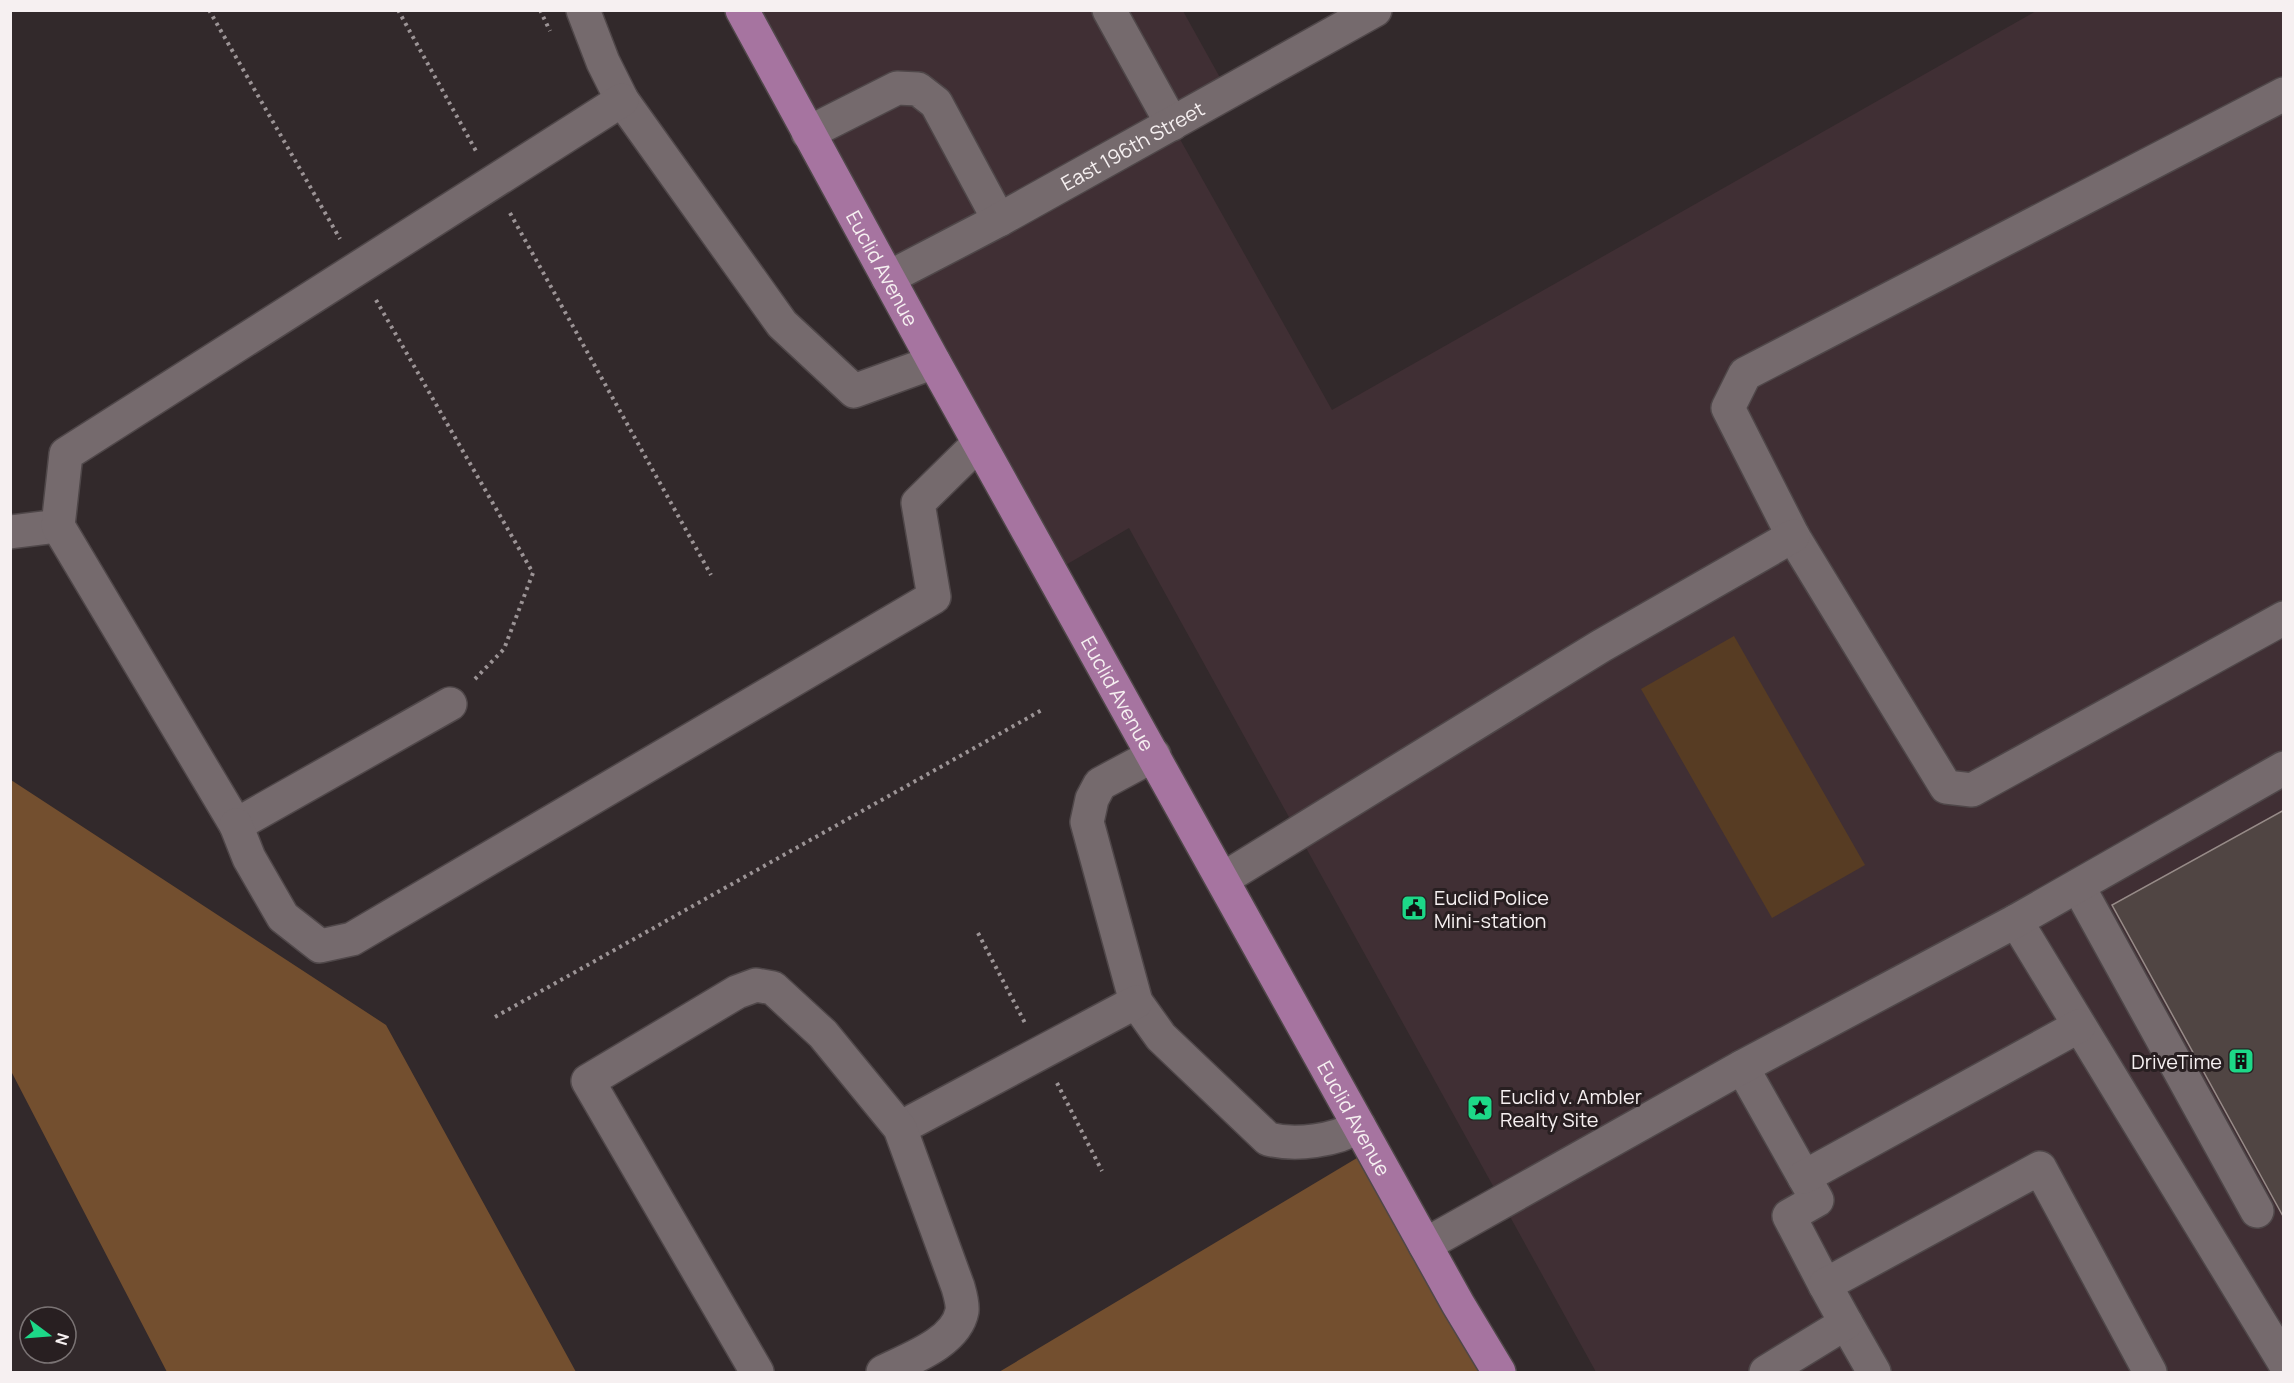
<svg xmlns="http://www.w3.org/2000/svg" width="2294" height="1383" viewBox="0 0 2294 1383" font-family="Manrope,sans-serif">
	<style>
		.built { fill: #402f34 }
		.green { fill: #573c23 }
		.forest { fill: #734f2f }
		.building { fill: #504543; stroke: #978b88; stroke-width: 1.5 }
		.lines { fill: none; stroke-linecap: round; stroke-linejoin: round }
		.minor-casing { stroke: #4f4749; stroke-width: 36 }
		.major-casing { stroke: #4f4749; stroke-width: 36 }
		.path { stroke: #9c9496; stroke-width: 4; stroke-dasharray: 3 4.5; stroke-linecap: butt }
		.minor { stroke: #756a6d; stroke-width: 33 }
		.major { stroke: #a674a0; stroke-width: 33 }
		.labels { text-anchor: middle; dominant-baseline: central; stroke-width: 6; stroke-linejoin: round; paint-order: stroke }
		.street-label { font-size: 20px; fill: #f6f0f1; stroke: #281f21 }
		.poi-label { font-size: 20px; fill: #f6f0f1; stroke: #281f21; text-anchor: start }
	</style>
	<rect width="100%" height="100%" fill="#32292b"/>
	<path class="built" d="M742,11h441l45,81 -56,33 160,285 704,-399h247v1361h-687l-467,-844 -77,45z"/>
	<path class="green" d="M1734,636l131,229 -93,53 -131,-229z"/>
	<path class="forest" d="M11,780l375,245 190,347h-409l-156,-301z
		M1372,1149l127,223h-500z"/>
	<path class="building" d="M2284,810v408l-172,-313z"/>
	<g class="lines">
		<g class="minor-casing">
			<g id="minor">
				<path d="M583,10l20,52 19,38 160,224 72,67 80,-29"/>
				<path d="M1109,10l63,114"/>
				<path d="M2284,94l-539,280 -17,34 65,128 153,251 26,3 312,-172"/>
				<path d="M808,133l89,-45 21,1 18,14 63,117"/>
				<path id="s1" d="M888,278l111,-58 376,-210"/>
				<path d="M10,532l48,-6"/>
				<path d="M450,704l-214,121 -178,-299 8,-72 556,-354"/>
				<path d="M1154,755l-54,29 -8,15 -5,23 49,180 25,35 107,102c27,7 68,2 91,-13"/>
				<path d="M236,825l13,33 34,59 37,29 32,-7 582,-342 -16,-94 61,-60"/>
				<path d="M1223,879l378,-233 192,-110"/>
				<path d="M2078,886l179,325"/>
				<path d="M2016,921l268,441"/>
				<path d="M1742,1067l75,133 -28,16 36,69"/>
				<path d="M900,1128l236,-126"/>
				<path d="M1804,1177l275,-151"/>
				<path d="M1425,1245l317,-178 274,-146 268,-153"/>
				<path d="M1846,1323l28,49"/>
				<path d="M757,1372l-169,-291 149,-89 19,-7 17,3 50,46 77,94 58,159c2,7 5,17 4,24 -6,32 -53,48 -79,61"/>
				<path d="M1766,1372l80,-49 -21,-38 215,-117 110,204"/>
			</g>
		</g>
		<g class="major-casing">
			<g id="major">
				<path id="s2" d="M742,10l192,352 524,942 41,68"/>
			</g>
		</g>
		<path class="path" d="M209,10l131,229
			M398,10l78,141
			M540,10l10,21
			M510,213l201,362
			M376,300l157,273 -29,76 -30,31
			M978,933l47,90
			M495,1017l547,-307
			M1057,1083l45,88"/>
		<use href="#minor" class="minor"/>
		<use href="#major" class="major"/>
	</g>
	<defs>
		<g id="civic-square" transform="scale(1.35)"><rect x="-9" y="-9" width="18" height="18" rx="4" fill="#1dd888" stroke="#281f21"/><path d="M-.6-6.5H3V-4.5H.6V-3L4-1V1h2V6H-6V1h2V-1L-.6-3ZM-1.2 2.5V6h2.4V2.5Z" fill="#111"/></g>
		<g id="building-square" transform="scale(1.35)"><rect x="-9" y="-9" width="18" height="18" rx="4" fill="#1dd888" stroke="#281f21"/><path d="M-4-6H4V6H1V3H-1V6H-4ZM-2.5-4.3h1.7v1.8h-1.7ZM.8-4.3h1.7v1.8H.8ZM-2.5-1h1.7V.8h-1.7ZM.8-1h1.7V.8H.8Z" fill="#111"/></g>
		<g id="sight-square" transform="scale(1.35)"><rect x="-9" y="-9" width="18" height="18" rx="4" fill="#1dd888" stroke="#281f21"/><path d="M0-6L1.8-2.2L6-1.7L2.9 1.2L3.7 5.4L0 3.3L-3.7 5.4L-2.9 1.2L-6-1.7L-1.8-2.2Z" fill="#111"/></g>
	</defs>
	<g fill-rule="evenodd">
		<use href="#civic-square" x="1414" y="908"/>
		<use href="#building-square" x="2241" y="1061"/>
		<use href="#sight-square" x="1480" y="1108"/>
	</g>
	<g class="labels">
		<g class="street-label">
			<text stroke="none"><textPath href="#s1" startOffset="278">East 196th Street</textPath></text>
			<text stroke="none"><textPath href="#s2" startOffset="294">Euclid Avenue</textPath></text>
			<text stroke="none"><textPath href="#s2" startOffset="780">Euclid Avenue</textPath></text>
			<text stroke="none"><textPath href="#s2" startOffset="1266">Euclid Avenue</textPath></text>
		</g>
		<g class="poi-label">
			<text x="1434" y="897">Euclid Police<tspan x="1434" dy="23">Mini-station</tspan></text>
			<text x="2222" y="1061" text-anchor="end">DriveTime</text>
			<text x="1500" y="1096">Euclid v. Ambler<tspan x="1500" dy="23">Realty Site</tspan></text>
		</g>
	</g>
	<rect width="2294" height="1383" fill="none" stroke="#f6f0f1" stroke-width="24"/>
	<g transform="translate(48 1335) rotate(106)"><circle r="28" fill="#281f21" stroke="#7a7374" stroke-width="1.5"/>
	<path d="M0-4.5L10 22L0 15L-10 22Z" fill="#1dd888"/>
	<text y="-9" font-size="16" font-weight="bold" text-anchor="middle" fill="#f6f0f1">N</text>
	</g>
</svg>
